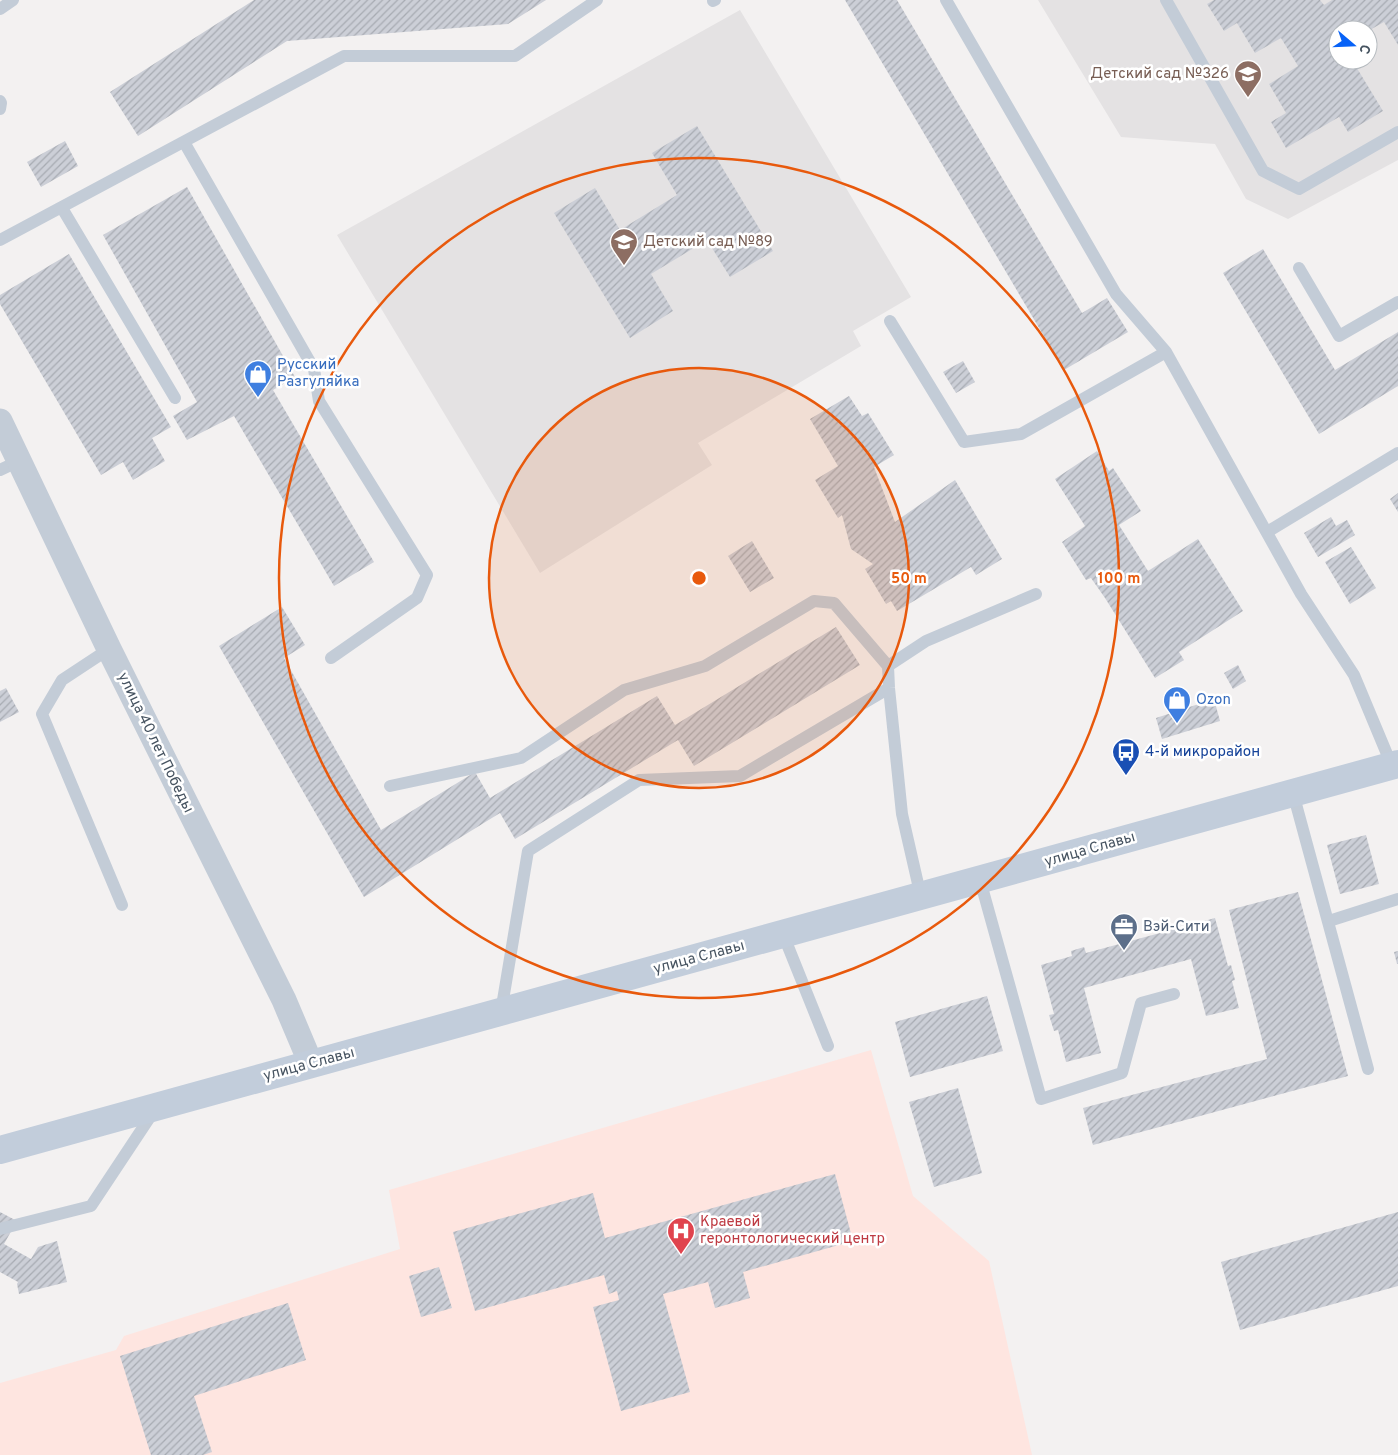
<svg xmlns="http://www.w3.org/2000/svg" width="1398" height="1455" viewBox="0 0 1398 1455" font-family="Overpass,sans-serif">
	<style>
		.education { fill: #e4e2e3; fill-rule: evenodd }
		.medical { fill: #fee5e0 }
		.building { fill: url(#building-hatch) }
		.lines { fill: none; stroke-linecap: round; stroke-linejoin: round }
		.service { stroke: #c3ccd7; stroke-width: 12 }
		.minor { stroke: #c3ccd7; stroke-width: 25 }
		.secondary { stroke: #c2cddb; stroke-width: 28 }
		.ring { fill: none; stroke: #e8590c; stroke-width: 2.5 }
		.labels { text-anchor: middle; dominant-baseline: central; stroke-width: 5; stroke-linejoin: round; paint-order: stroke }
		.education-label { font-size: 15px; fill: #785e54; stroke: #fff; text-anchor: end }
		.shop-label { font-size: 15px; fill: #366cbe; stroke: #fff; text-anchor: start }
		.street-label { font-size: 15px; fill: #465360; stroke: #fff }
		.transit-label { font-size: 15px; fill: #164399; stroke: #fff; text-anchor: start }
		.service-label { font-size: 15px; fill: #4e5e75; stroke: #fff; text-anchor: start }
		.health-label { font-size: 15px; fill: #be3a42; stroke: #fff; text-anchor: start }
		.centre { fill: #e8590c; stroke: #fff; stroke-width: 2.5 }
		.ring-label { font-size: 15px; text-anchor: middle; font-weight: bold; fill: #e8590c; stroke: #fff; stroke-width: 5; stroke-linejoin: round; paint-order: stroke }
	</style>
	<defs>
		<pattern id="building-hatch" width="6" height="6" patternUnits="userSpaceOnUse" patternTransform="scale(1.25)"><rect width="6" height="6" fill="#cccfd7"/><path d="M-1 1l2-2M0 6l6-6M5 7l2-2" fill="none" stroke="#a7abb2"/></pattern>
	</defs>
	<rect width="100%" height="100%" fill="#f3f1f1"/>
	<path class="education" d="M1038,0h360v160l-110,59 -42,-20 -31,-55 -94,-7zM1338,30h30v30h-30z
		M740,10l171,287 -58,34 8,15 -163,97 14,22 -172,108 -203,-338z"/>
	<path class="medical" d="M871,1050l42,146 76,65 43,194h-1032v-72l116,-33 8,-14 276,-87 -11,-59z"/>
	<path class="building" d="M254,0h292l-38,24 -221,17 -149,95 -28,-44z
		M845,0h52l185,313 25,-15 21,34 -64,38z
		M1214,0h106l4,5 8,-5h66v45l-14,-23 -16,9v-1h-30v30h14l31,51 -35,21 -9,-15 -53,31 -15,-26 15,-9 -17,-29 29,-18 -17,-28 -26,15 -18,-30 -13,8 -17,-27z
		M697,126l76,125 -43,26 -23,-37 -56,34 22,37 -43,27 -76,-125 41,-25 25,42 57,-35 -25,-42z
		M65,141l13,25 -37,21 -14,-25z
		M187,187l108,190 -22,13 101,172 -40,24 -100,-170 -47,24 -14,-24 24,-14 -94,-167z
		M1263,249l72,121 63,-38v54l-79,48 -96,-161z
		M69,254l102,173 -19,11 13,23 -32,19 -10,-18 -22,13 -101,-171v-9z
		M963,361l12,21 -19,11 -13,-21z
		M849,396l13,20 6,-3 26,42 -20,12 21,55 60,-42 47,79 -26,16 -5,-8 -74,44 -6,-10 -5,3 -21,-35 8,-5 -22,-15 -9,-34 -4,3 -23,-38 23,-14 -28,-47z
		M1097,451l12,20 4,-3 28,43 -22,14 29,46 50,-32 45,72 -64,41 5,8 -29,18 -50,-80 -14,-20 -5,2 -24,-38 23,-16 -30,-47z
		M1398,493v19l-8,-13z
		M1331,517l5,9 11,-6 8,15 -37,22 -14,-24z
		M752,541l22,37 -24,14 -22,-36z
		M1351,547l25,41 -26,16 -25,-42z
		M282,607l23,38 -21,13 97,172 94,-58 15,26 167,-102 18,29 161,-98 24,38 -166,101 -16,-26 -163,99 -15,-26 -136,84 -145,-251z
		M1238,665l8,16 -13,8 -9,-16z
		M6,688l13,24 -19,10v-31z
		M1214,699l6,22 -58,18 -6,-21z
		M1366,835l13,49 -39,10 -13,-49z
		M1298,892l50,184 -255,69 -10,-37 184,-49 -38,-149z
		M1215,918l13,48 3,-1 4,15 -3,1 7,27 -33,8 -15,-57 -107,29 17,65 -35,9 -8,-32 -4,1 -5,-16 5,-1 -13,-49 31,-9 -1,-5 13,-4 2,6 74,-20 -1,-7 11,-3 2,7z
		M1398,951v13h-1l-3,-12z
		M987,996l16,55 -93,26 -15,-55z
		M958,1088l24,85 -48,14 -25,-85z
		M835,1174l18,67 -110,31 7,26 -35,10 -7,-26 -45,12 27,98 -69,19 -28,-104 26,-7 -2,-9 -8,3 -5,-19 -129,36 -22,-79 140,-39 12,45z
		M0,1212l17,9 -13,23 27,15 7,-12 19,-6 10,41 -48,12 -2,-10 1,-2 -18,-10z
		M1398,1212v74l-158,44 -19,-68z
		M439,1267l13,41 -31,9 -12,-41z
		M288,1303l18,57 -112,36 18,56 -9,3h-52l-31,-99z"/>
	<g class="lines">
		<path class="service" d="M946,0l170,294 50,58 135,242 53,81 38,91
			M1166,0l97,171 36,18 99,-57
			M713,1l2,-1
			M0,9l13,-9
			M0,101l1,2 -1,6
			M184,142l130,227 5,32 108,174 -10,23 -86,60
			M62,208l113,190
			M0,240l344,-184h171l82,-56
			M1299,268l40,68 59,-34
			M890,321l74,121 57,-8 145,-82
			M0,470l19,-9
			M1267,532l131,-79
			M109,649l-47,31 -20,34 80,191
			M888,666l38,-25 110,-47
			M390,786l131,-28 103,-68 81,-24 109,-65 20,2 54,63 1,22 13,126 19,83
			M1293,793l75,276
			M980,880l61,219 81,-26 19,-70 33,-9
			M1329,921l69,-22
			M783,934l45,112
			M501,1012l27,-161 111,-71 101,-4 149,-88
			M0,1229l91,-23 63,-95"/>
		<path class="minor" d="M0,421l109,228 175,351 27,64"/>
		<path class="secondary" d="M0,1150l1398,-386"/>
	</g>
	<circle cx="699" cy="578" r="210" fill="#e8590c" fill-opacity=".12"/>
	<g class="ring">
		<circle cx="699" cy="578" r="210"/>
		<circle cx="699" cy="578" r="420"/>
	</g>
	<defs>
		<g id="school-pin" transform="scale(1.4375)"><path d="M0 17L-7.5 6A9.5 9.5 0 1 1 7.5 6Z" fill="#8d6e63" stroke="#fff"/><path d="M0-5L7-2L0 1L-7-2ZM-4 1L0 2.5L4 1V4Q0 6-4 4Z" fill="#fff"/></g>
		<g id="shop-pin" transform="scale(1.4375)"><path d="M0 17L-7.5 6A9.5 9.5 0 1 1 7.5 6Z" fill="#3f7fe0" stroke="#fff"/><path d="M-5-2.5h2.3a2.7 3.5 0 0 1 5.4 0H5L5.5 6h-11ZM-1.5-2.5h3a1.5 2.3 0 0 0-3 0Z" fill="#fff"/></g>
		<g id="bus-pin" transform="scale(1.4375)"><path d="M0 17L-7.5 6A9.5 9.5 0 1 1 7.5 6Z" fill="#1a4fb4" stroke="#fff"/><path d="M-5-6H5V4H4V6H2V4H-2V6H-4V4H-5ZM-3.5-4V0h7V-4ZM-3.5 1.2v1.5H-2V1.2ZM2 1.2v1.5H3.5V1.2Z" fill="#fff"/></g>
		<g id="office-pin" transform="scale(1.4375)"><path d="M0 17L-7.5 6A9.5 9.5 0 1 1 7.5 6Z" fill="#5c6f8a" stroke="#fff"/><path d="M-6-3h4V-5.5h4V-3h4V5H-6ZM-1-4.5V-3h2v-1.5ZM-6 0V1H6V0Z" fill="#fff"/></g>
		<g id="hospital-pin" transform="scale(1.4375)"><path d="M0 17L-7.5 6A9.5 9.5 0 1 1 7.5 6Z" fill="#e0444e" stroke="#fff"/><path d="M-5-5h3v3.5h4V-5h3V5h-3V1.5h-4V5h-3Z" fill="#fff"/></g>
	</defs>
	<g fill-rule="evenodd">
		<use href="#school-pin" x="1248" y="74"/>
		<use href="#school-pin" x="624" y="242"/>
		<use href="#shop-pin" x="258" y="374"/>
		<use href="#shop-pin" x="1177" y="700"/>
		<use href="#bus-pin" x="1126" y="752"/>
		<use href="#office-pin" x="1124" y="927"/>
		<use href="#hospital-pin" x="681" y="1231"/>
	</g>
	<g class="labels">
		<g class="education-label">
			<text x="1229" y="74">Детский сад №326</text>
			<text x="643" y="242" text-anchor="start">Детский сад №89</text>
		</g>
		<g class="shop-label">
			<text x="277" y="365">Русский<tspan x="277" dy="17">Разгуляйка</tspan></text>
			<text x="1196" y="700">Ozon</text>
		</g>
		<g class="street-label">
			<text transform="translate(155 743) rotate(64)">улица 40 лет Победы</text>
			<text transform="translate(1090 850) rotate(-16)">улица Славы</text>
			<text transform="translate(699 958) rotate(-15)">улица Славы</text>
			<text transform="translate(309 1065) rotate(-15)">улица Славы</text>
		</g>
		<g class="transit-label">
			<text x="1145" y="752">4-й микрорайон</text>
		</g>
		<g class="service-label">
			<text x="1143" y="927">Вэй-Сити</text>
		</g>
		<g class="health-label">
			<text x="700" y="1222">Краевой<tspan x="700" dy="17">геронтологический центр</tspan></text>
		</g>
	</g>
	<circle cx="699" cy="578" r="8" class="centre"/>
	<g class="ring-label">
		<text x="909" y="583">50 m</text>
		<text x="1119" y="583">100 m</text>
	</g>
	<g transform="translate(1353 45) rotate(109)"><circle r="24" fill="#ffffff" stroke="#b5babf"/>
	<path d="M0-4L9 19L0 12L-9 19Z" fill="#0762f7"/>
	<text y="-8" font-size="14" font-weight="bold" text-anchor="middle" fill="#465360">С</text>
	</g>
</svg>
